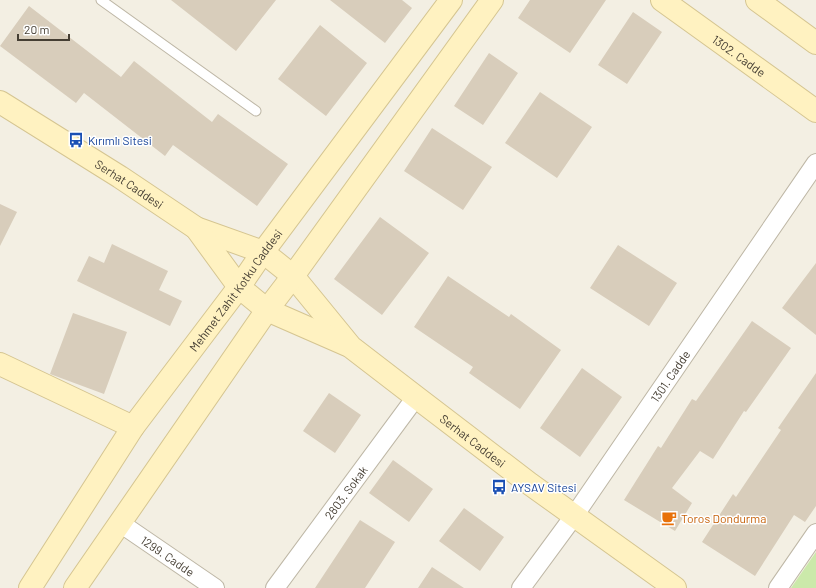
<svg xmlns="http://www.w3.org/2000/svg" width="816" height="588" viewBox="0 0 816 588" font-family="Barlow,sans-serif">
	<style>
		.green { fill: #cbe9aa }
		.building { fill: #d8cdbb }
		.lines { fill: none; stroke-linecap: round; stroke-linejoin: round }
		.lane-casing { stroke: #beb7a6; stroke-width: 11 }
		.street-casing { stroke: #beb7a6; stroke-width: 20 }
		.secondary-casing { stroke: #d5c591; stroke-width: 24 }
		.lane { stroke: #fff; stroke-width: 9 }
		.street { stroke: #fff; stroke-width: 18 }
		.secondary { stroke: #fff2c1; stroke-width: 22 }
		.labels { text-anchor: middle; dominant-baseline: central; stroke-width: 3; stroke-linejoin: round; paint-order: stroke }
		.street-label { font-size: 12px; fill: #453e33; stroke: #fff }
		.transit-label { font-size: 12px; fill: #164399; stroke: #fff; text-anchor: start }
		.food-label { font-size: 12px; fill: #c56008; stroke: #fff; text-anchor: start }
	</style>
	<rect width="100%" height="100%" fill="#f3efe3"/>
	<path class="green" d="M816,552v36h-25z"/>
	<path class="building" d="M171,0h105l-40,51z
		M330,0h72l10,8 -27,35z
		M530,0h76l-36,53 -52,-35z
		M29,6l92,71 13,-16 78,61 6,-8 70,50 -31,42 -84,-61 -8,11 -81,-63 -8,10 -76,-57z
		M633,12l29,20 -35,52 -29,-19z
		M320,25l47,38 -41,53 -48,-37z
		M489,53l29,20 -35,52 -29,-19z
		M540,92l52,35 -35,51 -52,-35z
		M432,128l60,39 -29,43 -59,-39z
		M0,204l17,8 -17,34z
		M380,217l49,36 -47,62 -48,-36z
		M112,244l56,27 -9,19 23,11 -12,25 -93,-45 12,-25 15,7z
		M618,245l59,38 -28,43 -59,-38z
		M816,263v72l-34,-27z
		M448,276l61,41 2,-3 50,36 -41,59 -51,-36 4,-6 -59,-40z
		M73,313l54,19 -23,62 -54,-20z
		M752,321l39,27 -45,64 -2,-1 -31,48 -13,-8 -28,37 20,15 -17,28 -51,-31 34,-54 3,2 31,-49 4,2z
		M582,368l40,29 -42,60 -40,-29z
		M816,373v133l-11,16 -11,-7 -39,61 -53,-34 31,-48 3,3 45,-67 -3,-2z
		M329,393l32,22 -26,38 -32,-22z
		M393,460l40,29 -24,33 -40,-29z
		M464,508l40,29 -24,34 -41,-30z
		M360,520l35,22 -30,46h-50z
		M432,567l32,21h-46z"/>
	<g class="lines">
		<g class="lane-casing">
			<path id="lane" d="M101,0l155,111"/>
		</g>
		<g class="street-casing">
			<g id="street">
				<path id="s1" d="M120,523l95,65"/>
				<path id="s2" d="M275,588l141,-191"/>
				<path id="s3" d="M521,588l53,-72 242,-353"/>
				<path d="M778,588l38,-55"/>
			</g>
		</g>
		<g class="secondary-casing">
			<g id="secondary">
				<path id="s4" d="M662,0l154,111"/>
				<path d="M757,0l59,43"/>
				<path id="s5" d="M0,102l120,75 76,51 67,24 30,24 58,71 65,50 114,87 145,104"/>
				<path d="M196,228l43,59 28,23 80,35"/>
				<path d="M0,364l133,63"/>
				<path id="s6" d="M30,588l103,-161 106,-140 24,-35 188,-252"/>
				<path d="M75,588l192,-278 26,-34 199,-276"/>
			</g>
		</g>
		<use href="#lane" class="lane"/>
		<use href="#street" class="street"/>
		<use href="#secondary" class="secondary"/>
	</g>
	<defs>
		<g id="bus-bare" transform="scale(1.2)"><path d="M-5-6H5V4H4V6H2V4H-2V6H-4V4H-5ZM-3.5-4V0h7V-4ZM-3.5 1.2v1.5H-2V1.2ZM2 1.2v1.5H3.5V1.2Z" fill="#1a4fb4" stroke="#fff" stroke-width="2.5" paint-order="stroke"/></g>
		<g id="cafe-bare" transform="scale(1.2)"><path d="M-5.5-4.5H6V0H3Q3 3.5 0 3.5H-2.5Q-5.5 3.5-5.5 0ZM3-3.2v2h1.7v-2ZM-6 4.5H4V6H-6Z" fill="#e8710a" stroke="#fff" stroke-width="2.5" paint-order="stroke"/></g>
	</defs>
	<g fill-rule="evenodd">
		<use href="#bus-bare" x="76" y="140"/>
		<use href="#bus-bare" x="499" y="487"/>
		<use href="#cafe-bare" x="669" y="518"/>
	</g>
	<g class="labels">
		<g class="street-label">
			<text stroke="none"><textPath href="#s4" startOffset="95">1302. Cadde</textPath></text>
			<text stroke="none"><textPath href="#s5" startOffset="153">Serhat Caddesi</textPath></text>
			<text stroke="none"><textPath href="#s6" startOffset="362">Mehmet Zahit Kotku Caddesi</textPath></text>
			<text stroke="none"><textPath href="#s3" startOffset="259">1301. Cadde</textPath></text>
			<text stroke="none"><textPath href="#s5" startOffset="588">Serhat Caddesi</textPath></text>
			<text stroke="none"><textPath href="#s2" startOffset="119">2803. Sokak</textPath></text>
			<text stroke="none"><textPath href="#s1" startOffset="58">1299. Cadde</textPath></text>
		</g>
		<g class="transit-label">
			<text x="88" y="140">Kırımlı Sitesi</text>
			<text x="511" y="487">AYSAV Sitesi</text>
		</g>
		<g class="food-label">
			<text x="681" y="518">Toros Dondurma</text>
		</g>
	</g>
	<path d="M18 34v6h51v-6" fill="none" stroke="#453e33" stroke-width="2"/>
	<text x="24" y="34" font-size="12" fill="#453e33" stroke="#ffffff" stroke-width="3" paint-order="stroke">20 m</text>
</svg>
